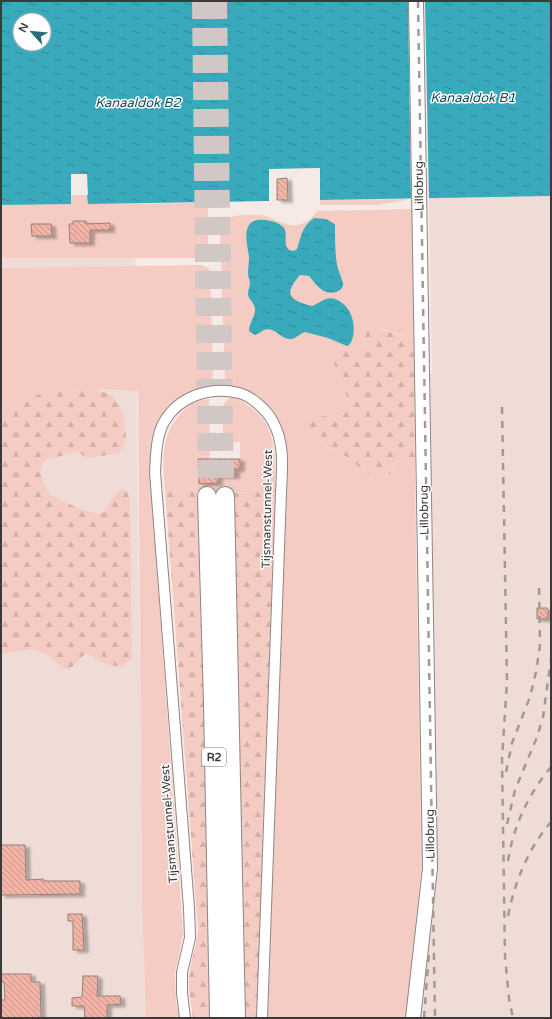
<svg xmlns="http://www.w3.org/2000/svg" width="552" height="1019" viewBox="0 0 552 1019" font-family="'Varela Round',sans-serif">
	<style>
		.built { fill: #f0dcd7 }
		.grass { fill: #f5ccc3 }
		.forest { fill: url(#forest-firs) }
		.water { fill: url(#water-ripples); fill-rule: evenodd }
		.pier { fill: #f6eae7 }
		.building { fill: url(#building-back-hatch); stroke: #8e8380; filter: url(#shadow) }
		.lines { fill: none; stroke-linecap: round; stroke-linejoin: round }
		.highway-tunnel { stroke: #d1c7c4; stroke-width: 18; stroke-dasharray: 18 9; stroke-linecap: butt }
		.street-casing { stroke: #908582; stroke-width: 12 }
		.secondary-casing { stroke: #908582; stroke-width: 16 }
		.highway-casing { stroke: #908582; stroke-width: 20 }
		.street { stroke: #fff; stroke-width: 10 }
		.secondary { stroke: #fff; stroke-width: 14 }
		.highway { stroke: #fff; stroke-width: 18 }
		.rail { stroke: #a19997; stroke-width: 2.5; stroke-dasharray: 7 7; stroke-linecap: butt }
		.labels { text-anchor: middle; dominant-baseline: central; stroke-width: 3; stroke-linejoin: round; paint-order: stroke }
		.shield { fill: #fff; stroke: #787474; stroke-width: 1 }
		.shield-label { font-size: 11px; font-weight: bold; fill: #3e3938 }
		.street-label { font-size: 12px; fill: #3e3938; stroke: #fff }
		.water-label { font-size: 13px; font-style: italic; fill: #11515b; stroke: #fff }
	</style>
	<defs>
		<pattern id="forest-firs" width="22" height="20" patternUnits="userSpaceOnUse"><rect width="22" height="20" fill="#f5ccc3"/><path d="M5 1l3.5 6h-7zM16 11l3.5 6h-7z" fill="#d3b0a8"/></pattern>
		<pattern id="water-ripples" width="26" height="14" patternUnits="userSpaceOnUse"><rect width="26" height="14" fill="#39aabc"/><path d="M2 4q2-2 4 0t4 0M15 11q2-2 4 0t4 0" fill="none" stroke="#318b9a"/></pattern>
		<pattern id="building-back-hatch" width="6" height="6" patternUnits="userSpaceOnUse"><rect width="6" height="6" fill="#f3b4a6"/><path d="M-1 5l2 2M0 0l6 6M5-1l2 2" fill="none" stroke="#c69388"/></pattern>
		<filter id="shadow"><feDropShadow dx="4.5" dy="2.5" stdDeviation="1" flood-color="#0004"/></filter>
	</defs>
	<rect width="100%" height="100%" fill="#f6eae7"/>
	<path class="built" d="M551,196v822h-130l1,-27 -7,-617h17l-3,-176z
		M71,204h64l7,701 4,113h-145v-813z"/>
	<path class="grass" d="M71,195h17v9l120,-1v49l-3,4 -5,2h-199v-53l70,-1z
		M407,199v1l-30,5h-57v-5z
		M412,209l2,131 -33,-12 -17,14 -5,7c-10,3 -13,-3 -24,1l-2,9 2,8 14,35 -3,9 -9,8c-10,-3 -21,-5 -32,-2l-4,8 13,14 33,18 18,15 15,5 12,-4 3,-8 4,-5c10,2 13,5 16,14l6,396 -15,148h-138l10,-321 7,-166v-84l-9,-29 -5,-10 -13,-11 -30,-13 -3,-4 -5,-148c2,-6 5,-12 11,-15 7,-3 30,-3 37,0 11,4 21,11 33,7 8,-2 11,-8 17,-13z
		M201,265l8,3 1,5 3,101c-1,3 -1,7 -3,9 -4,5 -14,6 -20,8 -5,2 -9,5 -13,8 -28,20 -27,58 -26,88l32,447 -8,39 1,29 3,16h-33l-4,-113 -4,-514 -42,-2 -54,4 -41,17v-142z
		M231,397c6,0 11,4 16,8 32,20 28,53 28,86l-72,3v-5l-38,1c-3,-28 -4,-57 17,-78 4,-4 9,-9 15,-11 4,-1 8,-1 12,-2l1,60 -12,1 1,23h19v-7h17v-7h5v-27l-17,1v-37l2,-4z"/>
	<path class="forest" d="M370,325l44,15 1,134c-2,-9 -6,-12 -16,-14l-4,5 -3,8 -12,4 -15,-5 -18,-15 -33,-18 -7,-6 -6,-8 4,-8c11,-3 21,-1 32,2l9,-8 3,-9 -14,-35 -2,-8 2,-9c11,-4 14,2 24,-1l5,-7 -2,-5 1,-9z
		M96,389l17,7 9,14 4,24 -2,12 -5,7 -31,5 -11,-6 -29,7 -5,4 -3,10 9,21 33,16 16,4 6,-2 15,-23 8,2 3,9 2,158 -10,9 -17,-3 -19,-11 -17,17 -8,-3 -14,-13 -15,-5 -23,4h-8v-243l41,-17z
		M203,489l8,529h-18c-1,-13 -5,-25 -4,-38 1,-17 7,-33 9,-50l-33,-440z
		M275,491l-18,527h-13l-14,-525z"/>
	<path class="water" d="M1,1h550v195l-231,4v-32l-51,1v32l-181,3 -1,-9h-16v9l-70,1zM20,20h24v24h-24z
		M314,218l12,1 7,4 2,2c0,14 0,27 2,40 1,6 7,17 6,21 -1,3 -4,5 -7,6 -13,4 -20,-8 -27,-16l-9,-1c-17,20 -11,25 12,31 8,-3 14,-10 23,-7 15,5 21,23 18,37 -1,5 -2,8 -6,10l-19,-8 -23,-6c-5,1 -9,7 -14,7 -10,1 -16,-13 -27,-9 -4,2 -6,4 -9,5l-6,-4c0,-8 7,-15 6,-23 -1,-6 -7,-9 -7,-14 0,-4 2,-8 2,-12 -1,-3 -2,-6 -2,-9 0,-5 1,-10 1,-16 -1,-9 -5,-21 -1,-30 4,-12 30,-7 36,1 3,4 1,13 2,18l3,4 5,1 3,-2c4,-12 5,-23 17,-31z"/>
	<path class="pier" d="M408,1h17l4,199h-18z
		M71,174h16l1,21h-17z"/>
	<path class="building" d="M287,178l1,22h-11v-21z
		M73,221h13v3l24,-1v7h-20v13h-20l-1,-19h4z
		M31,224h20l1,12h-20z
		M198,459h42v10h-5v7h-17v7l-19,1z
		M537,608h10v2h2l-2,9h-10z
		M1,845h24l1,35 17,-1v2h37v13l-79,1z
		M68,914h14l2,36h-11v-29h-5z
		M1,974h30v8h9l1,36h-40v-18h4l-1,-18h-3z
		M83,976h15l-1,20h23l1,8 -14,1v13h-22l-1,-12h-12v-8l10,-1z"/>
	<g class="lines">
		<path class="highway-tunnel" d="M201,1l6,495
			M218,1l7,495"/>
		<g class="street-casing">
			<path id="street" d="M185,1018l-3,-25v-21l8,-34 -1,-30 -34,-436c1,-16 1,-36 9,-50 15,-26 46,-36 75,-29 12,3 28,17 34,29 12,21 9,48 8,71l-19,525"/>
		</g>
		<g class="secondary-casing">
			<path id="secondary" d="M413,1018l17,-150 -14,-867"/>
		</g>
		<g class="highway-casing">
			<path id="highway" d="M207,496l6,207 6,315
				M225,496l11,522"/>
		</g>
		<use href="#street" class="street"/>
		<use href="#secondary" class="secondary"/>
		<use href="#highway" class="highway"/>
		<path class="rail" d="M418,1l17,1017
			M502,407l5,275 -5,77 3,197 4,43 4,19
			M506,772l6,-29 18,-46 6,-25 4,-27 -1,-62
			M507,824l8,-34 22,-53 6,-20 8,-58
			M508,861c5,-34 21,-68 43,-94
			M508,916c7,-35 20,-67 43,-94
			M424,1018l5,-65"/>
	</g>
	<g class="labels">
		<rect class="shield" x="202" y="748" width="24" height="18" rx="3"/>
		<g class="shield-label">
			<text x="214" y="757">R2</text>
		</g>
		<g class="street-label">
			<text transform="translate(419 186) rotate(-91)">Lillobrug</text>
			<text transform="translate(267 509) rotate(-89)">Tijsmanstunnel-West</text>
			<text transform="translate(424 510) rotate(-91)">Lillobrug</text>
			<text transform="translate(169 824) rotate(-94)">Tijsmanstunnel-West</text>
			<text transform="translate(430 834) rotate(-91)">Lillobrug</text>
		</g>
		<g class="water-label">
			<text x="473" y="98">Kanaaldok B1</text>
			<text x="138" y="103">Kanaaldok B2</text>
		</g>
	</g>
	<rect width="552" height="1019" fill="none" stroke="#3e3938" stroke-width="4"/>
	<g transform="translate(32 32) rotate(297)"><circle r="19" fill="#ffffff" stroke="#b2b0af"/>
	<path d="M0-3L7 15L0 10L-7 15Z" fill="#256d79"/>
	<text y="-6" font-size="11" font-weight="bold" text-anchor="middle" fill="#3e3938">N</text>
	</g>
</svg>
